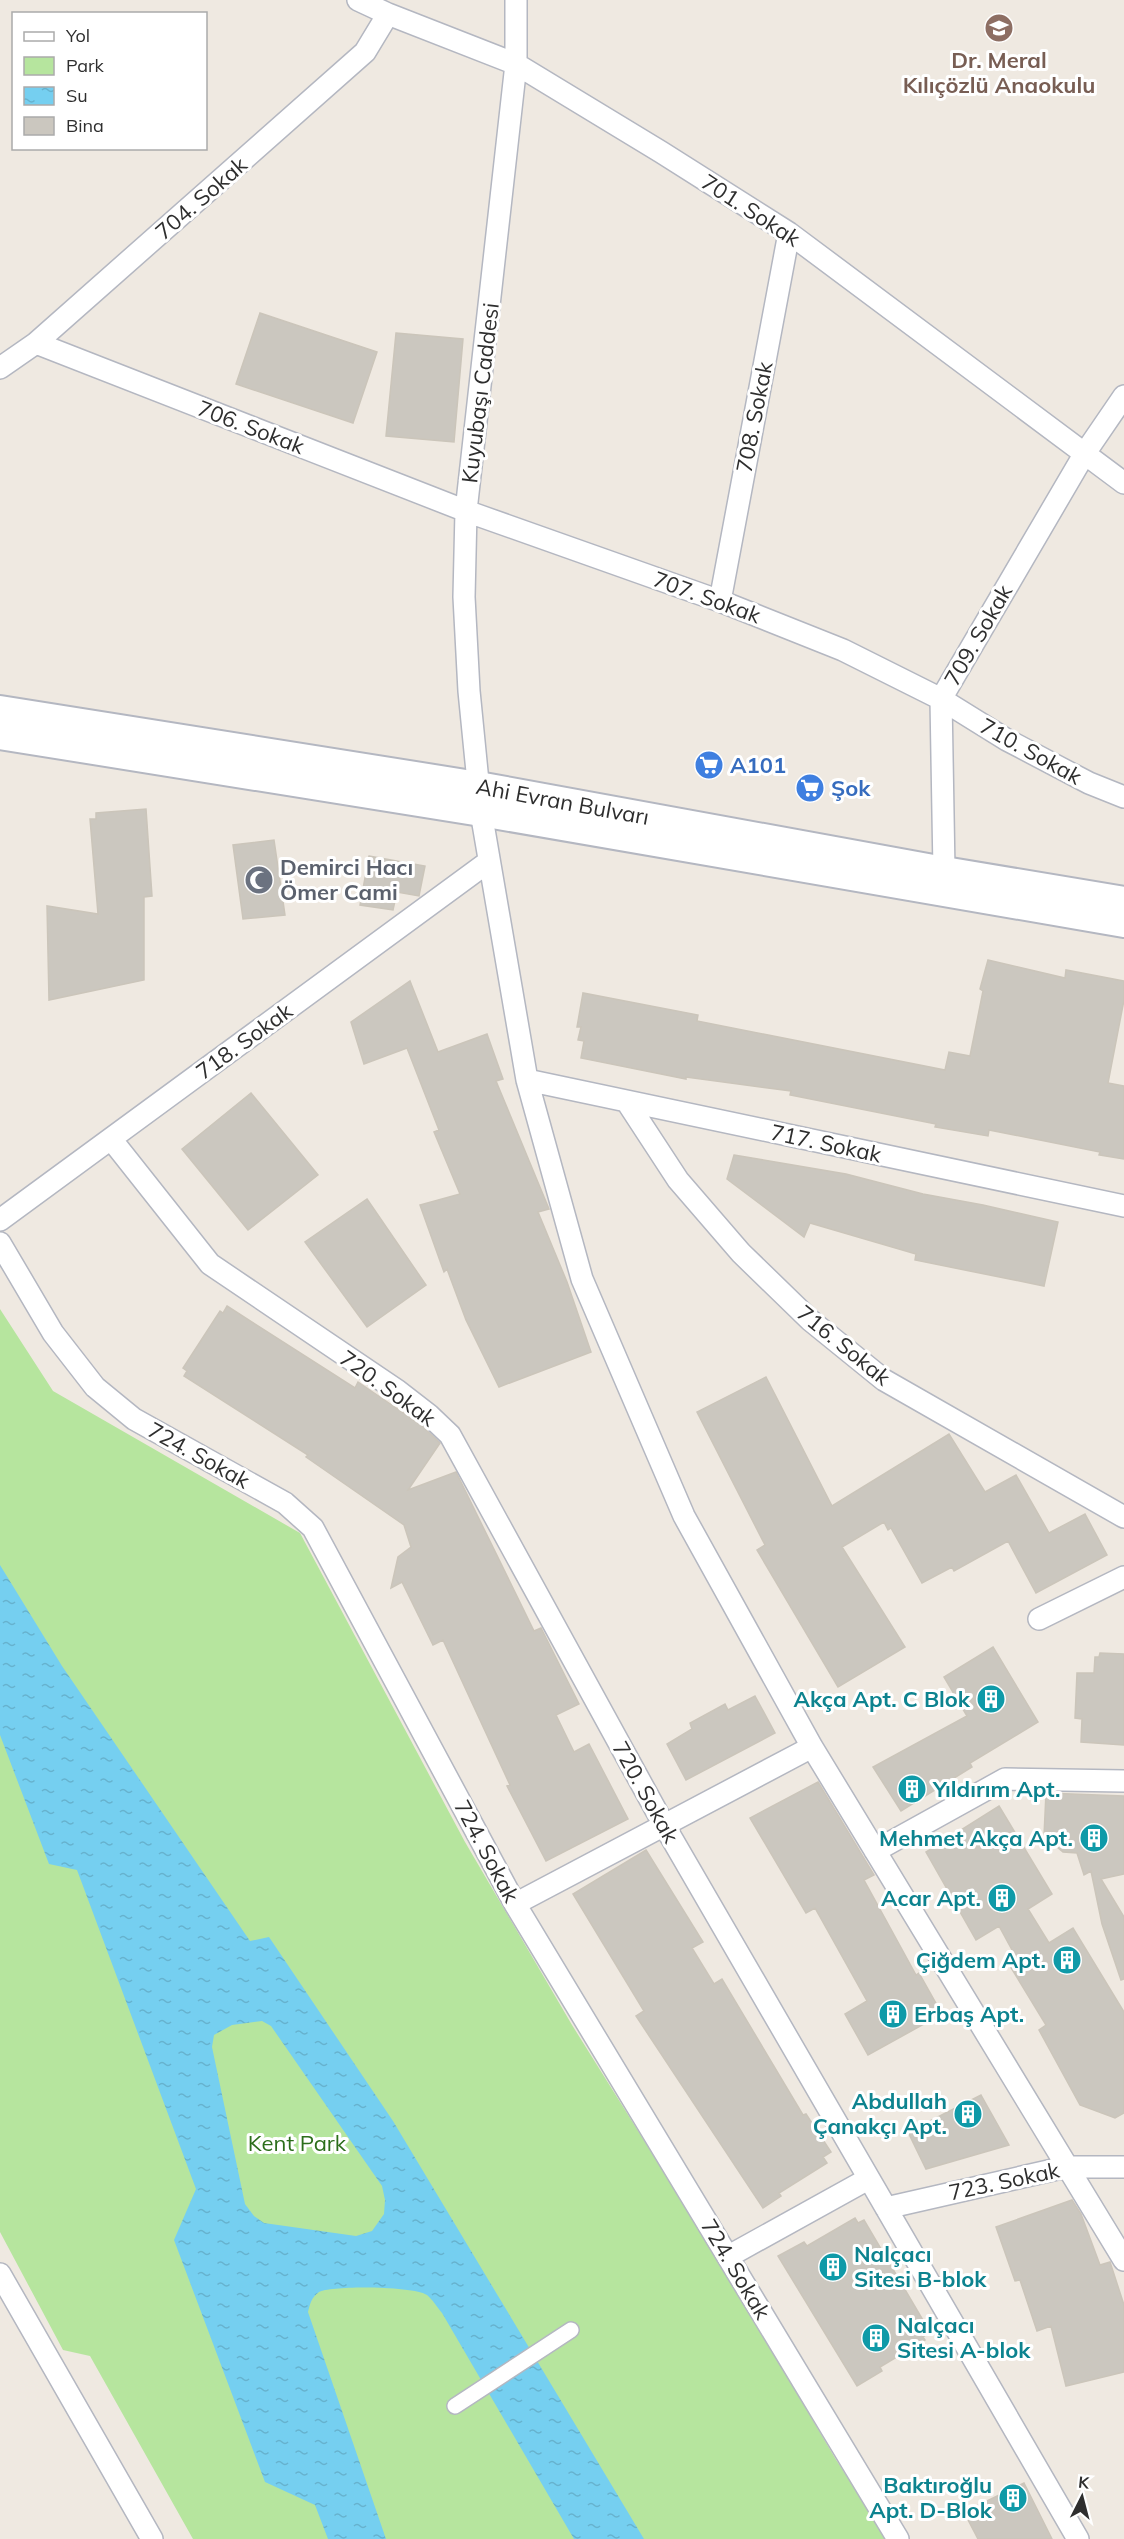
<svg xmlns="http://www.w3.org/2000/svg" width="1124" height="2539" viewBox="0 0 1124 2539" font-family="Mulish,sans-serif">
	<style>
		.park { fill: #b6e59e }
		.water { fill: url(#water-ripples); fill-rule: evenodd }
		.building { fill: #cbc7bf; stroke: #cbc5ba; stroke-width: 1.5 }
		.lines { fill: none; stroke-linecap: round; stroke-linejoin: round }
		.pedestrian-casing { stroke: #b4b7c1; stroke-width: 18 }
		.minor-casing { stroke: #b4b7c1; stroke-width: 24 }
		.secondary-casing { stroke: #b4b7c1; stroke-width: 32 }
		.pedestrian { stroke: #fff; stroke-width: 15 }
		.minor { stroke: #fff; stroke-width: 21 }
		.secondary { stroke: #fff; stroke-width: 28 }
		.labels { text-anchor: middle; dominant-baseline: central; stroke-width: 6; stroke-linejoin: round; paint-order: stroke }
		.education-label { font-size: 22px; font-weight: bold; fill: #785e54; stroke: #fff }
		.street-label { font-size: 22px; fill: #2e2e2e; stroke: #fff }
		.shop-label { font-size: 22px; font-weight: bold; fill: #366cbe; stroke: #fff; text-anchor: start }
		.worship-label { font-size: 22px; font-weight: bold; fill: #5b616d; stroke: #fff; text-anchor: start }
		.culture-label { font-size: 22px; font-weight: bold; fill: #0d838f; stroke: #fff; text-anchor: end }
		.park-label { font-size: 22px; fill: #2c6e1b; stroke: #fff }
	</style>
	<defs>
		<pattern id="water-ripples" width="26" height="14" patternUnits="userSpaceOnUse" patternTransform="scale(1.5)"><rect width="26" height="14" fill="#75cff0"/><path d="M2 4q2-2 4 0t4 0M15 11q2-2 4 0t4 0" fill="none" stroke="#66b2ce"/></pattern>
	</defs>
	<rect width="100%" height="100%" fill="#efe9e1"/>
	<path class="park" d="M0,1309l53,82 247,142 165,309 107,183 148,237 115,196 52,81h-694l-103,-183 -27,-6 -63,-118z"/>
	<path class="water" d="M0,1561v4l62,101 188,275 19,-4 124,184 251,418h-70l-132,-226c-5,-6 -10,-14 -15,-18 -12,-9 -96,-10 -108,-3 -8,6 -9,12 -11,20l78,227h-58l-13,-34 -50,-23 -91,-242 22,-51 -119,-319 -28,-6 -49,-129zM262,2021l9,5 111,160 3,14 -1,14 -12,17 -16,5 -92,-13 -10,-7 -9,-12 -33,-157 2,-12 18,-10z"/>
	<path class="building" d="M260,313l117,39 -24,71 -117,-39z
		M396,333l67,6 -9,103 -68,-6z
		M146,809l6,87 -8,1v83l-95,20 -2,-94 51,8 -8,-95h6v-6z
		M274,840l11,75 -42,4 -10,-74z
		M369,856l56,10 -6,30 -22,-4 -4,18 -33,-5z
		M988,960l77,18 1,-8 58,11v19l-16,83 16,3v73l-25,-4 1,-3 -111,-22 -1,6 -53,-9 1,-3 -146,-29 1,-4 -105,-14v2l-105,-21 3,-17 -6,-1 3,-13h-4l6,-34 115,22 -1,6 248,49 4,-18 21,4 13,-65 -3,-2z
		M410,981l28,71 49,-18 16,45 -7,2 53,128 -11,3 29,70 24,70 -92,35 -33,-67 -19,-51 -3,3 -24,-67 40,-11 -26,-62 5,-2 -32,-82 -43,16 -13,-42z
		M251,1093l67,82 -70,55 -66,-81z
		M734,1155l112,19 77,20 60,11 75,17 -14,64 -129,-26 1,-6 -106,-31 -6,14 -77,-58z
		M367,1199l59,86 -59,42 -62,-85z
		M227,1306l128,82 3,-6 63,43 19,18 -32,47 48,-18 78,159 7,-3 38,76 -23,11 18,37 15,-8 39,75 -82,42 -39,-75 3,-1 -67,-145 -10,5 -31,-63 -11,6 7,-31 13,-10 -7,-22 -98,-68 2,-2 -124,-79 3,-5 -4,-3 37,-57 3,2z
		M766,1377l66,129 117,-72 36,58 31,-17 33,58 36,-19 22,41 -71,38 -28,-52 -54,30 -2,-4 -30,16 -31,-55 -3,2 -4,-8 -42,25 63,100 -67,40 -81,-137 8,-5 -68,-133z
		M993,1647l45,75 -68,41 2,4 -71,44 -28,-44 94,-51 -23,-39z
		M1100,1653l24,1v91l-43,-3 1,-23 -7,-1 2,-45h17l1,-16h4z
		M755,1696l20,37 -89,47 -19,-36 25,-15 -2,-6 35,-19 3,6z
		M818,1782l56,93 -10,5 52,95 3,-2 23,41 -74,41 -23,-41 22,-13 -52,-93 -9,5 -56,-95z
		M1046,1793l78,3v78l-23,5 23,38v62l-3,1 -19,-56 -11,-53 -7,4 -7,-22 -14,-1 -19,-16z
		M999,1806l53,88 -24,15 21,34 24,-15 51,84v101l-9,5 -35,-13 -41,-75 7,-5 -36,-59 8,-5 -19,-35 -23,14 -50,-88z
		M646,1850l57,92 -11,6 22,36 8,-5 81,136 3,-1 25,38 -8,5 4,6 -48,30 2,3 -18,12 -127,-192 8,-5 -71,-117z
		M981,2095l28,50 -83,24 -18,-37z
		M1072,2200l9,14 19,51 10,-3 14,43v67l-58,14 -15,-60 -14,5 -17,-51 -5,1 -19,-54z
		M855,2218l3,5 6,-3 66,112 -7,5 2,3 -45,27 2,4 -25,15 -79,-130 26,-14 3,4z
		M1024,2483l28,56h-74l-14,-27z"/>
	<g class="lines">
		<g class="pedestrian-casing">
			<path id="pedestrian" d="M455,2406l116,-76"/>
		</g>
		<g class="minor-casing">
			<path id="minor" d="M358,0l30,14 128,50 145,88 128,81 335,250
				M516,0v64l-50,447 -2,86 5,94 12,121 46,268 55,199 102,237 128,231 312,513
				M36,343l430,168 254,90 123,49 98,49 66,41 82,43 35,14
				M0,368l36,-25 329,-291 23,-38
				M720,601l69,-368
				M944,871l-3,-172 144,-246 39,-57
				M527,1080l597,126
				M627,1102l51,78 63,73 69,67 74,60 240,137
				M111,1139l99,125 188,127 31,24 21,20 214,390 414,714
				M0,1220l488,-358
				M0,1243l53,90 42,54 39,32 151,84 28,25 202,376 383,635
				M1039,1619l85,-42
				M875,1851l130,-72 119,2
				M515,1904l297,-157
				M886,2208l180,-41h58
				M729,2256l139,-77
				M0,2274l152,265"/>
		</g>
		<g class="secondary-casing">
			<g id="secondary">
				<path id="s1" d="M0,710l478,76 466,85 180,30"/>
				<path d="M0,735l481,77 643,111"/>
			</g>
		</g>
		<use href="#pedestrian" class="pedestrian"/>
		<use href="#minor" class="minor"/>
		<use href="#secondary" class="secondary"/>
	</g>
	<defs>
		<g id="school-disc" transform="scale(1.5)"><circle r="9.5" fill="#8d6e63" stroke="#fff"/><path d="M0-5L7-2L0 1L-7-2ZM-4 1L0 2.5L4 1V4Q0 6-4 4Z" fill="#fff"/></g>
		<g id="supermarket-disc" transform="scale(1.5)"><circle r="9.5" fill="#3f7fe0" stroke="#fff"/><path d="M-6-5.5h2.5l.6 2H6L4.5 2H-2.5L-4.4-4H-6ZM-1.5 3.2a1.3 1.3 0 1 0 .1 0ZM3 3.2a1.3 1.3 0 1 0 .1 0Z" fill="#fff"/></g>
		<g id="mosque-disc" transform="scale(1.5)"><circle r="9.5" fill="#6b7280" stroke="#fff"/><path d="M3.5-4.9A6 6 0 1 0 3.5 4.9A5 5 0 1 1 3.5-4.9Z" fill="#fff"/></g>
		<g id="building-disc" transform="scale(1.5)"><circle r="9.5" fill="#0f9aa8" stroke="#fff"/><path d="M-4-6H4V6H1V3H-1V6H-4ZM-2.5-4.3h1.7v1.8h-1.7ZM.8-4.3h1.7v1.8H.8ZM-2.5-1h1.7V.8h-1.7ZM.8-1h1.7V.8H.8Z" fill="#fff"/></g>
	</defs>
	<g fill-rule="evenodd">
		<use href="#school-disc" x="999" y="28"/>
		<use href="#supermarket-disc" x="709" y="765"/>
		<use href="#supermarket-disc" x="810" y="788"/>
		<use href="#mosque-disc" x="259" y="880"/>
		<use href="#building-disc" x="991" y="1699"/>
		<use href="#building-disc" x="912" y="1789"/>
		<use href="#building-disc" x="1094" y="1838"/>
		<use href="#building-disc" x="1002" y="1898"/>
		<use href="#building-disc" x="1067" y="1960"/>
		<use href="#building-disc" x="893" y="2014"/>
		<use href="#building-disc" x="968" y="2114"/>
		<use href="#building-disc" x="833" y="2267"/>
		<use href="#building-disc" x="876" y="2338"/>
		<use href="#building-disc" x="1013" y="2498"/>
	</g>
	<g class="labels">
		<g class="education-label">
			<text x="999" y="60">Dr. Meral<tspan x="999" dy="25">Kılıçözlü Anaokulu</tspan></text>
		</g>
		<g class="street-label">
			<text transform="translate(201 198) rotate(-41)">704. Sokak</text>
			<text transform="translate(751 210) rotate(33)">701. Sokak</text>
			<text transform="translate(480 393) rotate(-83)">Kuyubaşı Caddesi</text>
			<text transform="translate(754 417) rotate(-79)">708. Sokak</text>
			<text transform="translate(251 427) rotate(21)">706. Sokak</text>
			<text transform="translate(707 597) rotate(20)">707. Sokak</text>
			<text transform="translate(978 635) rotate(-60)">709. Sokak</text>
			<text transform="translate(1031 751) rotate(29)">710. Sokak</text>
			<text stroke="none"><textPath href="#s1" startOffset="570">Ahi Evran Bulvarı</textPath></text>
			<text transform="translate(244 1041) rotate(-36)">718. Sokak</text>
			<text transform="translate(826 1143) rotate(12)">717. Sokak</text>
			<text transform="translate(844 1345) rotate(39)">716. Sokak</text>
			<text transform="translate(388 1388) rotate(36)">720. Sokak</text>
			<text transform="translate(199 1455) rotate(29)">724. Sokak</text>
			<text transform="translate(646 1792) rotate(61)">720. Sokak</text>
			<text transform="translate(487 1851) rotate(62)">724. Sokak</text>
			<text transform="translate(1004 2181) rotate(-12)">723. Sokak</text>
			<text transform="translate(736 2269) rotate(59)">724. Sokak</text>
		</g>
		<g class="shop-label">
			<text x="730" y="765">A101</text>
			<text x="831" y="788">Şok</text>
		</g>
		<g class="worship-label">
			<text x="280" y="867">Demirci Hacı<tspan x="280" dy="25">Ömer Cami</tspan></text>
		</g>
		<g class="culture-label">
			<text x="970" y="1699">Akça Apt. C Blok</text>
			<text x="933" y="1789" text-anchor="start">Yıldırım Apt.</text>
			<text x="1073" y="1838">Mehmet Akça Apt.</text>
			<text x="981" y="1898">Acar Apt.</text>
			<text x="1046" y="1960">Çiğdem Apt.</text>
			<text x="914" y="2014" text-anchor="start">Erbaş Apt.</text>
			<text x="947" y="2101">Abdullah<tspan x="947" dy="25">Çanakçı Apt.</tspan></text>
			<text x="854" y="2254" text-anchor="start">Nalçacı<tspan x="854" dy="25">Sitesi B-blok</tspan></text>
			<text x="897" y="2325" text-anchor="start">Nalçacı<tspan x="897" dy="25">Sitesi A-blok</tspan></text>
			<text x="992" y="2485">Baktıroğlu<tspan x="992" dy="25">Apt. D-Blok</tspan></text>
		</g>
		<g class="park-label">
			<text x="297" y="2143">Kent Park</text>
		</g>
	</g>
	<rect x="12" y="12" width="195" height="138" fill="#ffffff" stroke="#ababab" stroke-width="1.5"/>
	<rect x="24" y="32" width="30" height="9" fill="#ffffff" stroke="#ababab" stroke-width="1.5"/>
	<text x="66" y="42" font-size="18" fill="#2e2e2e">Yol</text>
	<rect x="24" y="57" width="30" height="18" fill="#b6e59e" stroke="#ababab" stroke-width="1.5"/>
	<text x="66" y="72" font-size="18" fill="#2e2e2e">Park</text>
	<rect x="24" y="87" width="30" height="18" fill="url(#water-ripples)" stroke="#ababab" stroke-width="1.5"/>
	<text x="66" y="102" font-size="18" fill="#2e2e2e">Su</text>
	<rect x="24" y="117" width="30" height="18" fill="#cbc7bf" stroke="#ababab" stroke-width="1.5"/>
	<text x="66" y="132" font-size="18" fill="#2e2e2e">Bina</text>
	<g transform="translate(1082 2497) rotate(6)" stroke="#ffffff" stroke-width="4.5" paint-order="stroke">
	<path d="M0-4.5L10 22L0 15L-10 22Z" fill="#2e2e2e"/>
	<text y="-9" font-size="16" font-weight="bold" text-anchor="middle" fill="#2e2e2e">K</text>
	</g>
</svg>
